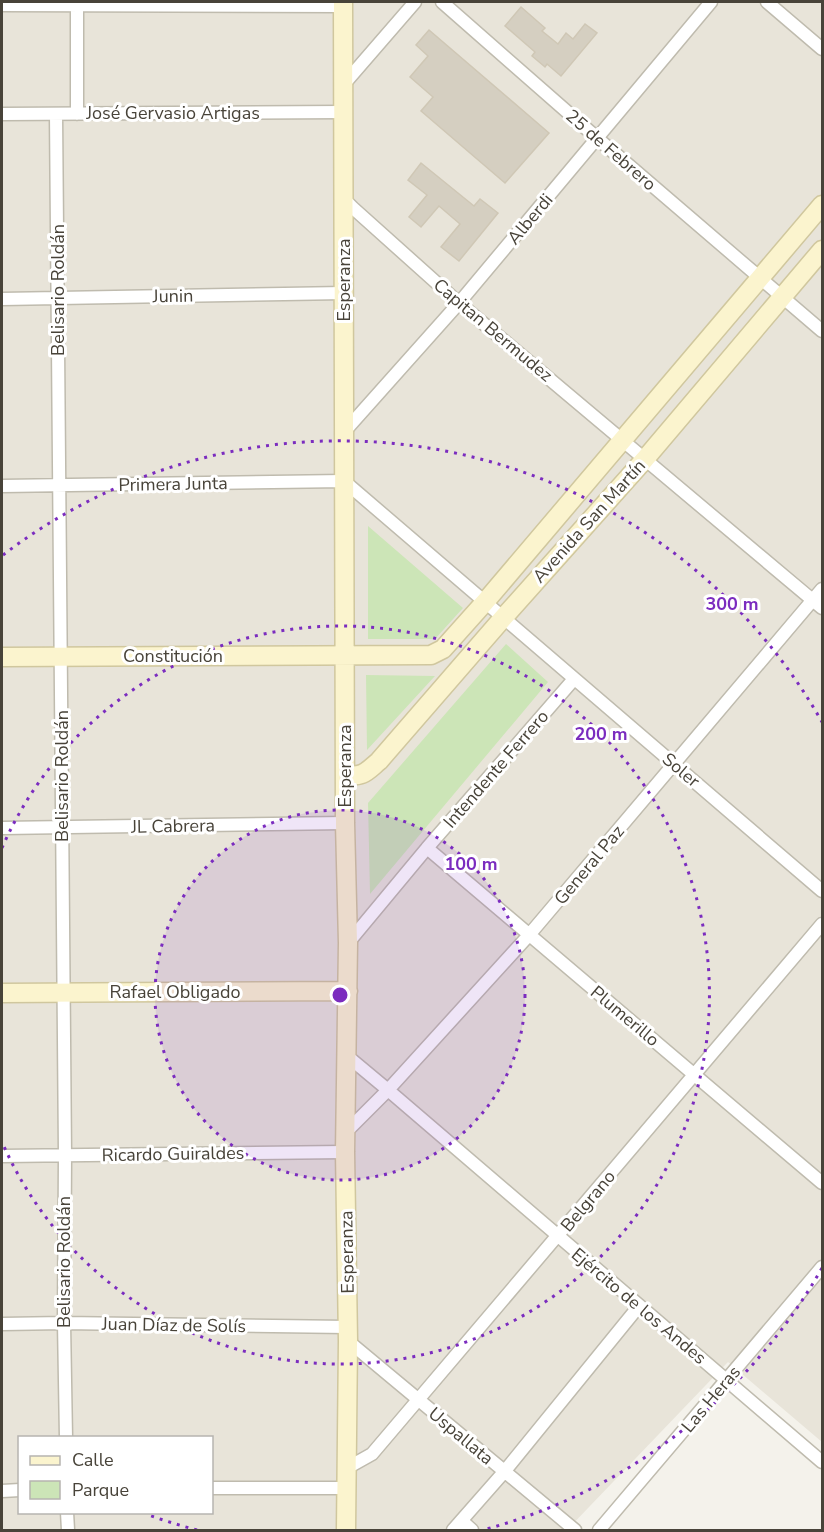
<svg xmlns="http://www.w3.org/2000/svg" width="824" height="1532" viewBox="0 0 824 1532" font-family="'Nunito Sans',sans-serif">
	<style>
		.residential { fill: #e8e4d9; fill-rule: evenodd }
		.green { fill: #cce5b7 }
		.building { fill: #d5cfc1; stroke: #cfc7b5; stroke-width: 1.5 }
		.lines { fill: none; stroke-linecap: round; stroke-linejoin: round }
		.minor-casing { stroke: #bfbbae; stroke-width: 15 }
		.secondary-casing { stroke: #d0c79e; stroke-width: 21 }
		.minor { stroke: #fff; stroke-width: 12 }
		.secondary { stroke: #fbf4ce; stroke-width: 18 }
		.ring { fill: none; stroke: #7b2cbf; stroke-width: 3; stroke-dasharray: 3 6 }
		.labels { text-anchor: middle; dominant-baseline: central; stroke-width: 6; stroke-linejoin: round; paint-order: stroke }
		.street-label { font-size: 18px; fill: #484339; stroke: #fff }
		.centre { fill: #7b2cbf; stroke: #fff; stroke-width: 3 }
		.ring-label { font-size: 18px; text-anchor: middle; font-weight: bold; fill: #7b2cbf; stroke: #fff; stroke-width: 6; stroke-linejoin: round; paint-order: stroke }
	</style>
	<rect width="100%" height="100%" fill="#f4f2eb"/>
	<path class="residential" d="M2,2h820v1440l-94,-80 -161,168h-565zM20,1438h192v74h-192z"/>
	<path class="green" d="M368,526l95,82 -28,31h-67z
		M506,644l42,38 -178,212 -2,-91z
		M366,675l69,1 -68,74z"/>
	<path class="building" d="M521,7l24,21 -3,3 16,13 8,-11 7,6 12,-15 12,9 -36,43 -14,-12 -2,3 -13,-11 3,-4 -30,-26z
		M429,30l120,103 -44,50 -84,-72 12,-14 -23,-20 18,-21 -12,-11z
		M421,163l53,43 6,-7 18,14 -39,48 -18,-14 19,-23 -21,-18 -18,21 -12,-10 18,-22 -19,-15z"/>
	<g class="lines">
		<g class="minor-casing">
			<path id="minor" d="M442,2l155,136 225,193
				M767,2l55,47
				M2,5l341,1
				M77,6v108
				M344,84l71,-82
				M2,114l342,-2
				M56,114l9,1041 -1,168 2,115
				M343,198l10,10 106,95 363,305
				M2,299l342,-6
				M344,432l115,-129 252,-301
				M2,486l342,-5 478,410
				M2,828l343,-5
				M427,848l395,335
				M348,943l79,-95 147,-169
				M346,1055l42,35 434,372
				M346,1132l42,-42 141,-155 293,-346
				M2,1156l343,-4
				M2,1324l62,-1 283,4
				M348,1341l227,189
				M347,1468l25,-14 450,-530
				M212,1488h134
				M2,1491l18,-1
				M67,1512l1,18
				M462,1521l10,9
				M453,1530l51,-58 135,-166
				M599,1530l223,-263"/>
		</g>
		<g class="secondary-casing">
			<path id="secondary" d="M343,2l2,821 3,120 -3,209 3,189 -2,189
				M2,657l429,-2 12,-6 42,-47 337,-397
				M345,775c19,2 21,-3 34,-14l124,-143 142,-159 177,-209
				M2,993l346,-2"/>
		</g>
		<use href="#minor" class="minor"/>
		<use href="#secondary" class="secondary"/>
	</g>
	<circle cx="340" cy="995" r="185" fill="#7b2cbf" fill-opacity=".12"/>
	<g class="ring">
		<circle cx="340" cy="995" r="185"/>
		<path d="M2 848A369 369 0 1 1 2 1142"/>
		<path d="M822 1268A554 554 0 0 1 483 1530M197 1530A554 554 0 0 1 146 1514M3 555A554 554 0 0 1 822 722"/>
	</g>
	<g class="labels">
		<g class="street-label">
			<text x="173" y="113">José Gervasio Artigas</text>
			<text transform="translate(611 150) rotate(41)">25 de Febrero</text>
			<text transform="translate(530 219) rotate(-50)">Alberdi</text>
			<text transform="translate(344 280) rotate(-90)">Esperanza</text>
			<text transform="translate(58 290) rotate(-90)">Belisario Roldán</text>
			<text transform="translate(173 296) rotate(-1)">Junin</text>
			<text transform="translate(493 330) rotate(40)">Capitan Bermudez</text>
			<text transform="translate(173 484) rotate(-1)">Primera Junta</text>
			<text transform="translate(589 521) rotate(-48)">Avenida San Martín</text>
			<text x="173" y="656">Constitución</text>
			<text transform="translate(345 766) rotate(-90)">Esperanza</text>
			<text transform="translate(496 769) rotate(-49)">Intendente Ferrero</text>
			<text transform="translate(681 770) rotate(40)">Soler</text>
			<text transform="translate(62 776) rotate(-90)">Belisario Roldán</text>
			<text transform="translate(173 826) rotate(-1)">JL Cabrera</text>
			<text transform="translate(589 865) rotate(-50)">General Paz</text>
			<text x="175" y="992">Rafael Obligado</text>
			<text transform="translate(625 1016) rotate(40)">Plumerillo</text>
			<text transform="translate(173 1154) rotate(-1)">Ricardo Guiraldes</text>
			<text transform="translate(588 1201) rotate(-50)">Belgrano</text>
			<text transform="translate(347 1252) rotate(-91)">Esperanza</text>
			<text transform="translate(64 1262) rotate(-90)">Belisario Roldán</text>
			<text transform="translate(639 1306) rotate(40)">Ejército de los Andes</text>
			<text transform="translate(174 1325) rotate(1)">Juan Díaz de Solís</text>
			<text transform="translate(711 1399) rotate(-50)">Las Heras</text>
			<text transform="translate(461 1436) rotate(40)">Uspallata</text>
		</g>
	</g>
	<circle cx="340" cy="995" r="9" class="centre"/>
	<g class="ring-label">
		<text x="732" y="610">300 m</text>
		<text x="601" y="740">200 m</text>
		<text x="471" y="870">100 m</text>
	</g>
	<rect width="824" height="1532" fill="none" stroke="#484339" stroke-width="6"/>
	<rect x="18" y="1436" width="195" height="78" fill="#ffffff" stroke="#b6b4b0" stroke-width="1.5"/>
	<rect x="30" y="1456" width="30" height="9" fill="#fbf4ce" stroke="#b6b4b0" stroke-width="1.5"/>
	<text x="72" y="1466" font-size="18" fill="#484339">Calle</text>
	<rect x="30" y="1481" width="30" height="18" fill="#cce5b7" stroke="#b6b4b0" stroke-width="1.5"/>
	<text x="72" y="1496" font-size="18" fill="#484339">Parque</text>
</svg>
